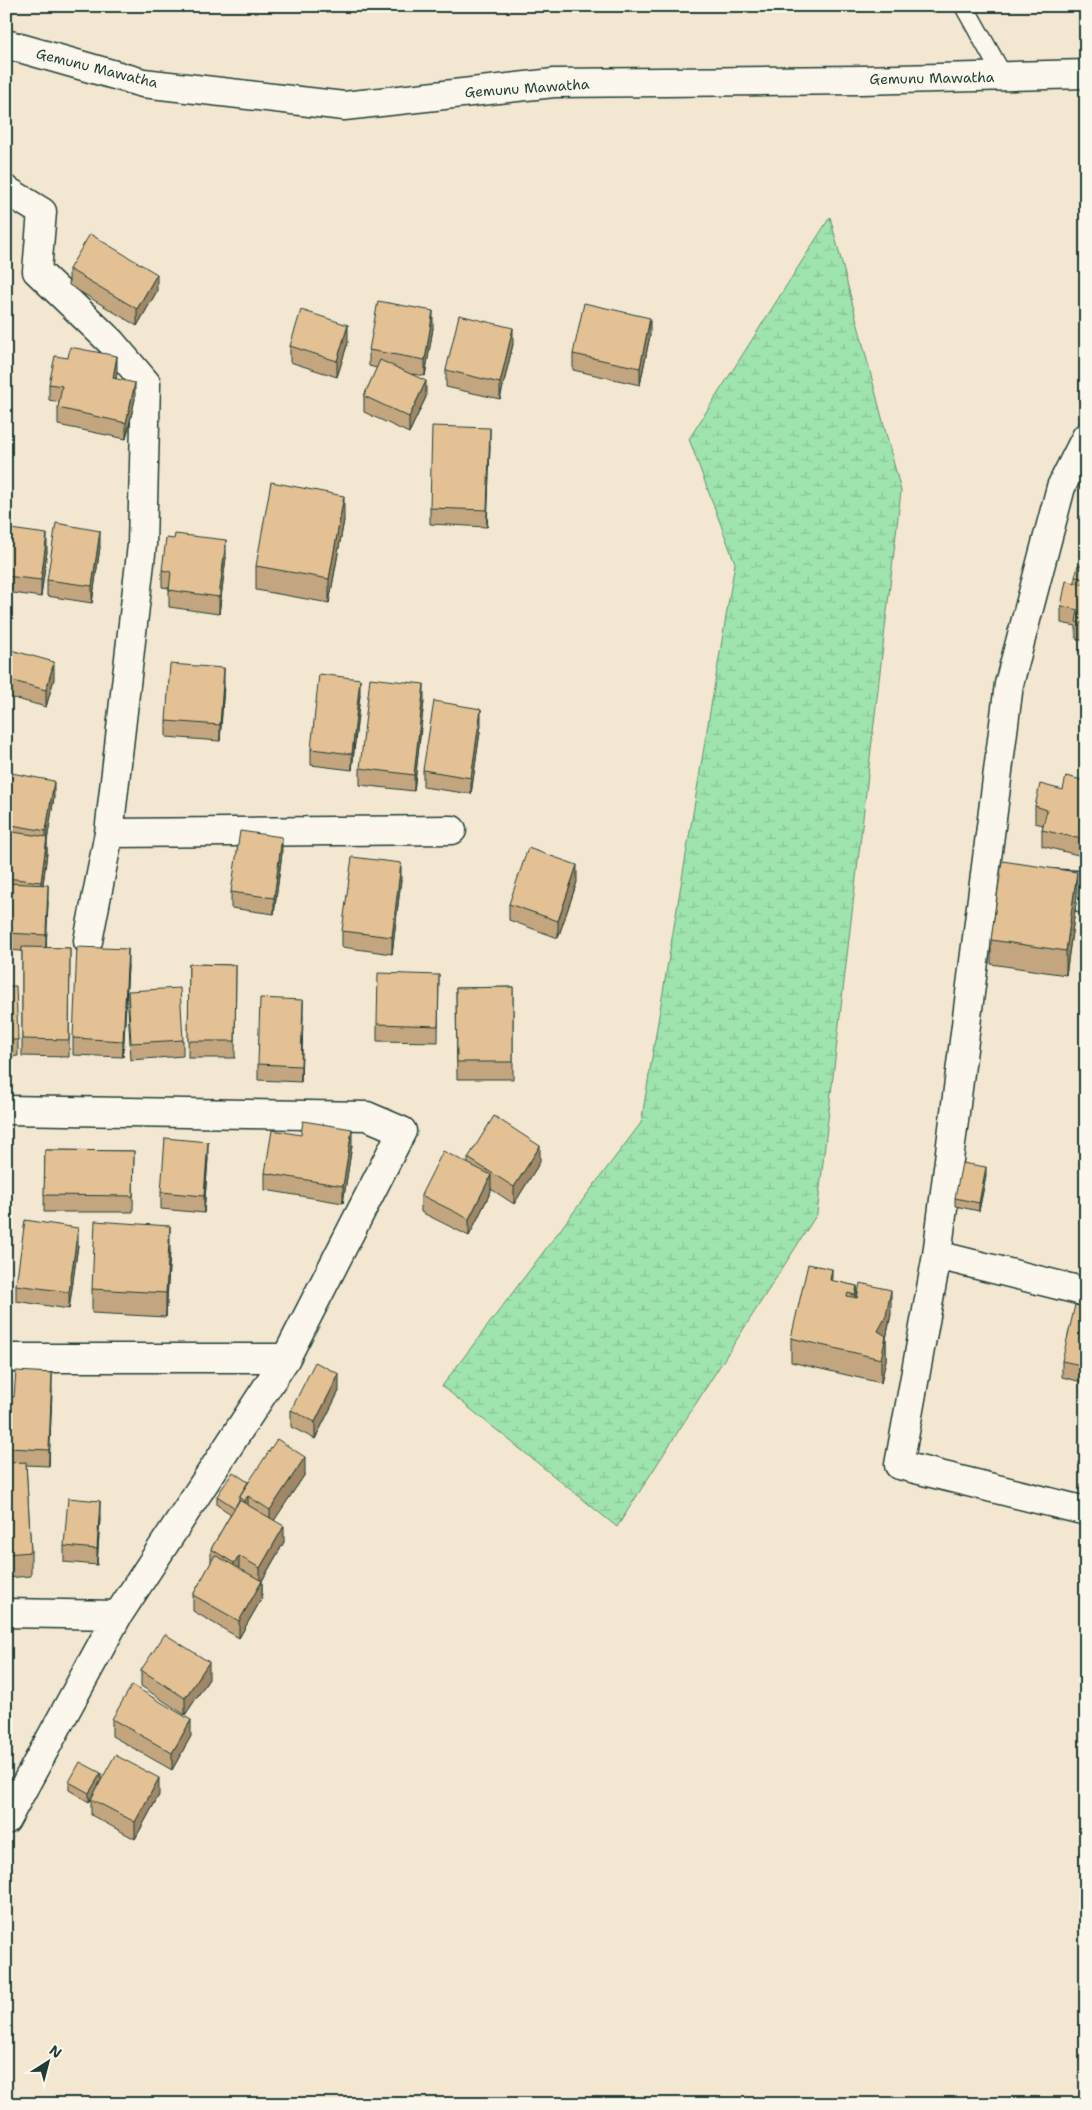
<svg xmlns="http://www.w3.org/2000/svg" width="1092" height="2110" viewBox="0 0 1092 2110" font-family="'Shantell Sans',sans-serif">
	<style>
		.wetland { fill: url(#wetland-marsh); stroke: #5f9071 }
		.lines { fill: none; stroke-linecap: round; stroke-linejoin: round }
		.service-casing { stroke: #1f3d34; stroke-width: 21 }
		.minor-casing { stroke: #1f3d34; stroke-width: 31 }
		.service { stroke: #fbf7ec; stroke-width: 18 }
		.minor { stroke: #fbf7ec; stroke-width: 28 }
		.wall { fill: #c3a680; stroke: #1f3d34 }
		.shaded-wall { fill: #9f8768; stroke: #1f3d34 }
		.building { fill: #e3c195; stroke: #1f3d34 }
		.labels { text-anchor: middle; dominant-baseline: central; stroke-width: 4; stroke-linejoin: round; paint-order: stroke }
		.street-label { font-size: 14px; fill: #1f3d34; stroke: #fbf7ec }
	</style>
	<defs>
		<pattern id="wetland-marsh" width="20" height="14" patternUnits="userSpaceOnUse" patternTransform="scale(1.25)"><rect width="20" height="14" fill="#9fe3ae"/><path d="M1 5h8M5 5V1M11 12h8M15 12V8" fill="none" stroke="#88c496"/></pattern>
	</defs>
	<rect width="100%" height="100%" fill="#f4e7d2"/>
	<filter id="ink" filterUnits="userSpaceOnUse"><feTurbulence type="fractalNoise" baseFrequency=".02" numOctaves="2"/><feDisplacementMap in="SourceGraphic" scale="10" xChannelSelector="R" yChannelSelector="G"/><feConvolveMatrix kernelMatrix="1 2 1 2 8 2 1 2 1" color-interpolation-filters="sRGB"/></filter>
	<g filter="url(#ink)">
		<path class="wetland" d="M830,217l71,274 -84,723 -200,313 -175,-141 199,-263 94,-560 -46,-124z"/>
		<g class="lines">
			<g class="service-casing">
				<path id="service" d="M964,6l39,70"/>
			</g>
			<g class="minor-casing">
				<path id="minor" d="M6,44l137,39 201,23 210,-23 307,-3 225,-6
					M6,190l36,22 -5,59 74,71 35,41 -4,162 -33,288 -21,108
					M1086,437l-25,50 -52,197 -72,571 -38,210 187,46
					M109,833l343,-3
					M1040,883l36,2 10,15
					M6,1110l361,6 35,15 -116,227h-280
					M937,1255l149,37
					M6,1613l112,2
					M6,1820l112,-205 168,-257"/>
			</g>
			<use href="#service" class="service"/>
			<use href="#minor" class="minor"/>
		</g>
		<path class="wall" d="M69,269l88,22 -20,35 -68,-41z
			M433,328l-8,48 -13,-2 14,23 -17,36 -45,-21v-16l13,-28 -8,-2v-16z
			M650,335l-10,50 -67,-15v-16z
			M348,342l-11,35 -47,-15v-16z
			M513,344l-13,55 -54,-12v-17z
			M117,373l-1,6 19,20 -9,40 -68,-14v-17l1,-6 -10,-2v-16z
			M490,445l-3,82 -57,-3v-16z
			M344,520l-15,83 -73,-13v-24z
			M100,547l-8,56 -45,-7v-16z
			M47,551l-6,46 -35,-5v-30z
			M226,557l-7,57 -50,-7v-19l-7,-1v-17z
			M1086,566v75l-10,-2v-13l-15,-3v-17l14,-23v-6z
			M6,670l48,9 -8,28 -40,-11z
			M224,685l-4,56 -54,-4v-16z
			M360,695l-8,75 -41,-5v-16z
			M424,701l-10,90 -54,-6v-17z
			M481,725l-10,69 -48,-7v-17z
			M6,772l48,25 -7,44v12l-4,32 5,17 -2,46h24l-1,109 -47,-1v-105l-16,-1z
			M1086,781v76l-44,-11v-16l1,-5 -8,-2v-17l28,-16z
			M282,853l-8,61 -43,-6v-16z
			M401,880l-9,74 -50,-7v-16z
			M577,882l-19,56 -49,-18v-16z
			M1077,896l-11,79 -75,-11v-24z
			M189,964l47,1 -1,93h-47z
			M128,966l-5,91 -50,-2v-17z
			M439,975l-1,67 -61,-1v-17z
			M6,986l12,54v16l-12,1z
			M513,987v92h-56l-1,-91z
			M128,991l55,49v16l-52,4 -3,-52z
			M303,1016l-2,66 -43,-2v-16z
			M352,1145l-9,58 -78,-13v-17z
			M45,1150l89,1 -1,61h-89z
			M208,1158l-4,55 -43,-4v-17z
			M468,1158l72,4 -26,42 -23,-15v2l-22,45 -48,-24v-17l47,-32z
			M986,1176l-7,35 -24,-5v-8z
			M78,1245l-9,64 -53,-8v-16z
			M170,1250l-4,67 -74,-4v-24z
			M832,1281l25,5v12l34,16 -5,25v21l-5,23 -90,-21v-24z
			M1086,1308v75l-24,-6v-16z
			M52,1390l-3,76 -23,-1 5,87v24l-25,2v-115h3v-18h-3v-49l8,1z
			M339,1391l-24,48 -24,-12v-17z
			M305,1474l-31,46 10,22 -22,39v17l-23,40 -46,-27v-16l18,-32v-14l20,-35 -14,-9v-9l31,-14z
			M100,1518l-3,47 -33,-3v-16z
			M141,1670l68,9 -24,36 -44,-29z
			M112,1719l79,17 -19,34 -60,-34z
			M101,1781l58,14 -24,44 -44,-24v-16l1,-3 -3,6 -20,-12v-8z"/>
		<path class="shaded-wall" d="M157,274v17l-20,35v-17z
			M433,311v17l-8,48v-16z
			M650,318v17l-10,50v-17z
			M348,325v17l-11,35v-16z
			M513,328v16l-13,55v-16z
			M117,356v17l-4,22v-17z
			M426,381v16l-17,36v-16z
			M135,383v16l-9,40v-16z
			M490,428v17l-3,82v-17z
			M344,496v24l-15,83v-24z
			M100,531v16l-8,56v-17z
			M47,534v17l-6,46v-17z
			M226,540v17l-7,57v-17z
			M54,662v17l-8,28v-17z
			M224,668v17l-4,56v-16z
			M360,679v16l-8,75v-16z
			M424,684v17l-10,90v-16z
			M481,709v16l-10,69v-16z
			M54,781v16l-7,44v12l-6,46v-17l5,-38v-13z
			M282,837v16l-8,61v-16z
			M401,863v17l-9,74v-17z
			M577,865v17l-19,56v-17z
			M1077,872v24l-11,79v-24z
			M48,885v17l-2,50v-17z
			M128,949v17l-5,91v-16z
			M303,1000v16l-2,66v-16z
			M352,1129v16l-9,58v-17z
			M208,1142v16l-4,55v-17z
			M540,1146v16l-26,42v-17z
			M986,1167v9l-7,35v-8z
			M491,1175v16l-22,45v-17z
			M170,1226v24l-4,67v-24z
			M78,1228v17l-9,64v-17z
			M832,1269v24l-2,-13z
			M857,1286v24l-2,9v-24z
			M891,1290v24l-5,25v21l-5,23v-24l-3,-28z
			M52,1373v17l-3,76v-16z
			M339,1374v17l-24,48v-17z
			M305,1457v17l-35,53v-17z
			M248,1496v16l-4,5v-16z
			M100,1501v17l-3,47v-16z
			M284,1526v16l-24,42v-16z
			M239,1556v16l-5,8v-17z
			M262,1581v17l-23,40v-17z
			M209,1662v17l-24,36v-17z
			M191,1720v16l-19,34v-17z
			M101,1773v8l-12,21v-9z
			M159,1778v17l-24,44v-17z
			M11,2032v8l-5,11v-8z"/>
		<path class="building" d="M90,234l67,40 -20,35 -68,-40z
			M378,301l55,10 -8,49 -56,-10z
			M584,303l66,15 -10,50 -67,-14z
			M301,310l47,15 -11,36 -47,-15z
			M459,315l54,13 -13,55 -54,-13z
			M70,347l47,9 -4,22 22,5 -9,40 -68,-15 4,-22 -13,-2 6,-28 13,2z
			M380,360l46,21 -17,36 -45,-21z
			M432,426l58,2 -3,82 -57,-2z
			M271,482l73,14 -15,83 -73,-13z
			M56,523l44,8 -8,55 -45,-6z
			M10,529l37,5 -6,46 -35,-4v-14z
			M175,534l51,6 -7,57 -50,-7 2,-18 -9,-2 4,-32 8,1z
			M1078,565l8,1v13l-11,-2z
			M1066,581l20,4v39l-10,-2 2,-12 -17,-4z
			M11,650l43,12 -8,28 -40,-11v-9z
			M170,664l54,4 -4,57 -54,-4z
			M319,674l41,5 -8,75 -41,-5z
			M370,678l54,6 -10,91 -54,-7z
			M434,701l47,8 -10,69 -48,-8z
			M6,772l48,9 -8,50 -40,-7z
			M1066,776l20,5v59l-44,-10 5,-20 -12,-4 5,-22 23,6z
			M6,831l41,6 -6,45 -35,-4z
			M240,831l42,6 -8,61 -43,-6z
			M528,848l49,17 -19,56 -49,-17z
			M352,857l49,6 -9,74 -50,-6z
			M1002,861l75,11 -11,79 -75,-11z
			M6,883l42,2 -2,50 -40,-2z
			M22,947l48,1 -1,92 -47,-1z
			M77,947l51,2 -5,92 -50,-3z
			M189,964l47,1 -1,76h-47z
			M378,973l61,2 -1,51 -61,-2z
			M6,986h10l2,54h-12z
			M513,987v75h-56l-1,-74z
			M180,988l3,52 -52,3 -3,-52z
			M260,998l43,2 -2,66 -43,-2z
			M494,1116l46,30 -26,41 -46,-29z
			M303,1121l49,8 -9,57 -78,-13 7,-43 29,5z
			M165,1138l43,4 -4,54 -43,-4z
			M45,1150l89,1 -1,45 -89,-1z
			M443,1151l48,24 -22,44 -48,-24z
			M962,1163l24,4 -7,36 -24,-5z
			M25,1220l53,8 -9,64 -53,-7z
			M95,1221l75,5 -4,67 -74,-4z
			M808,1264l24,5 -2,11 27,6 -2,9 -7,-2 -1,3 10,2 3,-15 31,7 -5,26 -8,15 8,5 -5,23 -90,-21z
			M1075,1305l11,3v58l-24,-5z
			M315,1362l24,12 -24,48 -24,-12z
			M16,1371l36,2 -3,77 -40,-2 1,-20h-4v-32l8,1z
			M277,1439l28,18 -35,53 -22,-14 -4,5 -5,-4z
			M26,1462l5,90 -25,2v-91z
			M233,1472l15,10 -9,15v4l-4,7 -18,-12z
			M68,1498l32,3 -3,48 -33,-3z
			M239,1500l45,26 -24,42 -21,-12 -5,7 -23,-14z
			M215,1555l47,26 -23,40 -46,-26z
			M165,1634l44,28 -24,36 -44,-28z
			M132,1685l59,35 -19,33 -60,-34z
			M115,1755l44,23 -24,44 -44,-23z
			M80,1762l21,11 -12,20 -20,-11z
			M6,2030l5,2 -5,11z"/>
	</g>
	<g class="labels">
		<g class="street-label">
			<text transform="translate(97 68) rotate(14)">Gemunu Mawatha</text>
			<text transform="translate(932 78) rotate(-1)">Gemunu Mawatha</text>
			<text transform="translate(527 88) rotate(-4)">Gemunu Mawatha</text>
		</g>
	</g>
	<rect width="1092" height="2110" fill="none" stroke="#fbf7ec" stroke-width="25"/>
	<rect x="12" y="12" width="1067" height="2085" fill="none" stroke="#1f3d34" stroke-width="2" filter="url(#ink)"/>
	<g transform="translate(48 2062) rotate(36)" stroke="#fbf7ec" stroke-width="4" paint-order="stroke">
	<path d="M0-4L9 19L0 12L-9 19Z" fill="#1f3d34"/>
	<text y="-8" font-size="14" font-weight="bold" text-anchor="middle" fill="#1f3d34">N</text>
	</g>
</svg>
